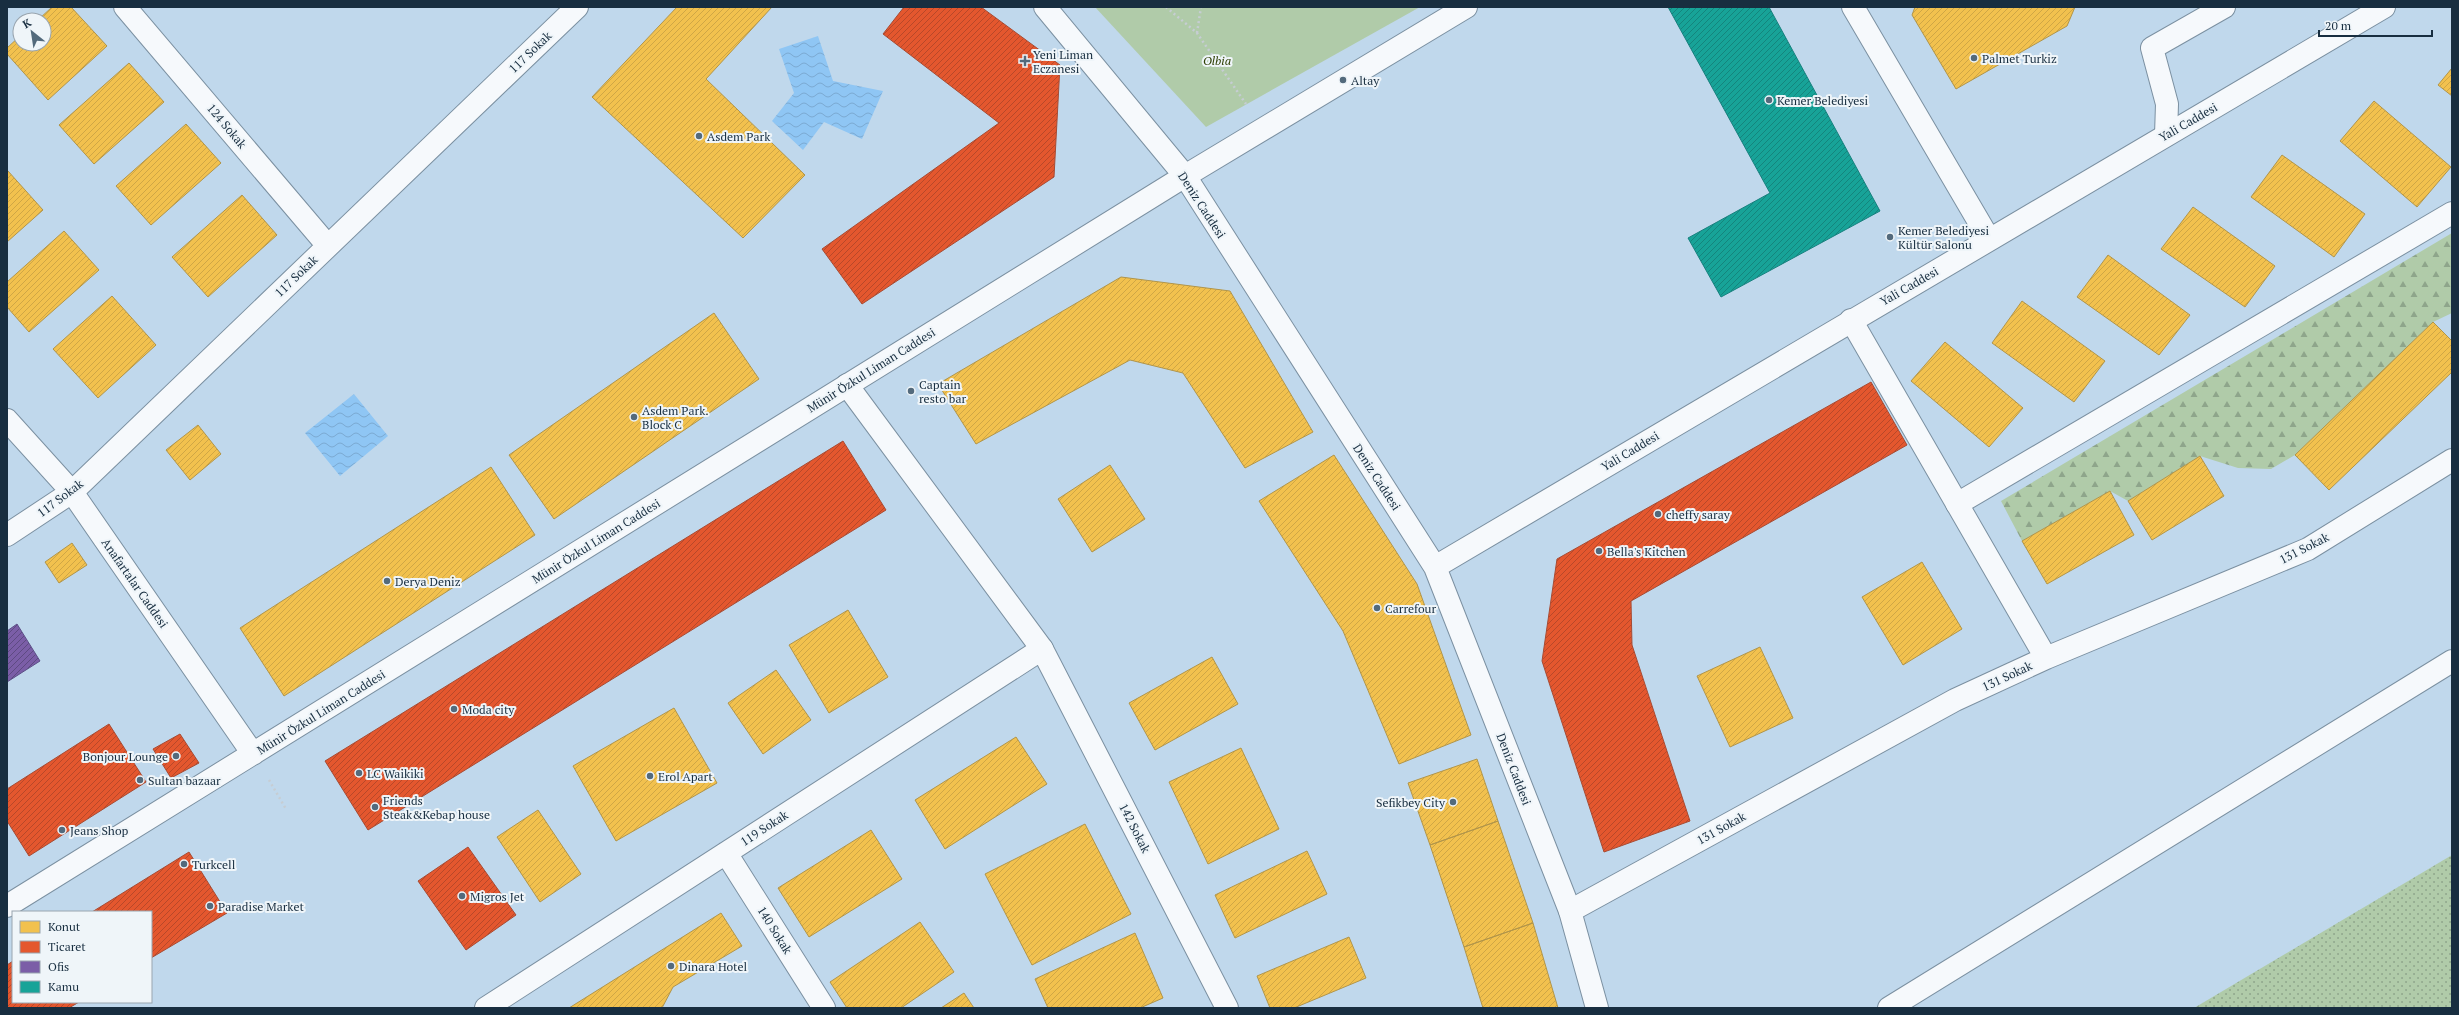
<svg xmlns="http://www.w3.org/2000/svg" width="2459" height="1015" viewBox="0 0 2459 1015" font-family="'PT Serif',serif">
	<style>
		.grass { fill: url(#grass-dots) }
		.forest { fill: url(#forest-firs) }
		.park { fill: #b0cba9 }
		.water { fill: url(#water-waves) }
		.homes { fill: url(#homes-hatch); stroke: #b1954a }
		.shops { fill: url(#shops-hatch); stroke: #a74b33 }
		.offices { fill: url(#offices-hatch); stroke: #5d5088 }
		.public { fill: url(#public-hatch); stroke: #17807e }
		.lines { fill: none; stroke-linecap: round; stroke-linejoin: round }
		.lane-casing { stroke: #7b90a1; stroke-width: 24 }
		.street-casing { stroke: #7b90a1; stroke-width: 24 }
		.secondary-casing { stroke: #7b90a1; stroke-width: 24 }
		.path { stroke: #c6cdd3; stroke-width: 2.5; stroke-dasharray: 2 3; stroke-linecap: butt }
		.lane { stroke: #f6f9fc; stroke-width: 22 }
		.street { stroke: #f6f9fc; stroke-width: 22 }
		.secondary { stroke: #f6f9fc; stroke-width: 22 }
		.poi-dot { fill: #536a7c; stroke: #eff5f9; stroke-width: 1.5 }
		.labels { text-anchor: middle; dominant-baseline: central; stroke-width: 4; stroke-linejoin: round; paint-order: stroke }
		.street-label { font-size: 12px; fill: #182e40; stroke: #eff5f9 }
		.poi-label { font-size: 12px; fill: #182e40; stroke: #eff5f9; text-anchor: start }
		.park-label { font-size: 12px; font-style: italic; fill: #2d3e02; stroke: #eff5f9 }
	</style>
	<defs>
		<pattern id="grass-dots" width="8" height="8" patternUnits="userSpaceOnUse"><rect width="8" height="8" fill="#b0cba9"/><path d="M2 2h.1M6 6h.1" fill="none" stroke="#8ea58b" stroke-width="1.8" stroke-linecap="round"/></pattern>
		<pattern id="forest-firs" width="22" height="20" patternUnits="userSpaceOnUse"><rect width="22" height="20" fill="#b0cba9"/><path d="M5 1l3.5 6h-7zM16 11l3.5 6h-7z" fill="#8ea58b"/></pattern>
		<pattern id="water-waves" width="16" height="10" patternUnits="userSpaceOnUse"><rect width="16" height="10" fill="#8fc6f4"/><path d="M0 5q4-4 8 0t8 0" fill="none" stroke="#7baad2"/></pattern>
		<pattern id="homes-hatch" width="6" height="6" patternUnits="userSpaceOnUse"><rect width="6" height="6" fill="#f2c14e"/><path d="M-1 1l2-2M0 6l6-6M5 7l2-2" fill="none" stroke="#cfa645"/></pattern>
		<pattern id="shops-hatch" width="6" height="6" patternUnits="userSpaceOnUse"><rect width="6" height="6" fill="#e4572e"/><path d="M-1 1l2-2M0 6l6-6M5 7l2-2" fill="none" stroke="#b84829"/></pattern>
		<pattern id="offices-hatch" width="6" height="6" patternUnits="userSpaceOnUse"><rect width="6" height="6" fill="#7b5ea7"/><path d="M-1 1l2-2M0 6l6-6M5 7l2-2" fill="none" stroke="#5e4a82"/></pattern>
		<pattern id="public-hatch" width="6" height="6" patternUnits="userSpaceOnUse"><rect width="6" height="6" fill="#17a398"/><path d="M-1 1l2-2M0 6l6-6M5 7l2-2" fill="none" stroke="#14857d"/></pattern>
	</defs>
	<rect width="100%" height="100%" fill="#c0d8ec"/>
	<path class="grass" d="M2452,855v153h-258z"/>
	<path class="forest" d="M2452,233v80l-19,9 -138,133 -24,14 -33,-1 -38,-12 -72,45 -18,-10 -88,50 -21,-40z"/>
	<path class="park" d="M1095,7h325l-214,120z"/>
	<path class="water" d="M818,36l15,45 50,10 -21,48 -38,-17 -21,28 -31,-29 22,-28 -15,-44z
		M354,394l34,42 -48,40 -35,-43z"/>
	<path class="homes" d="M52,7h19l36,39 -59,54 -41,-46v-6l13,-12v8h24v-24h-6z
		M677,7h95l-66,72 99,96 -62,63 -151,-141z
		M1915,7h160l-8,19 -111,63 -44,-74z
		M129,63l35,39 -70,62 -35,-39z
		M2452,68v28l-14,-11z
		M2374,101l77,66 -34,40 -77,-66z
		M186,124l35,39 -70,62 -35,-39z
		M2282,155l83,59 -31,43 -83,-60z
		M8,171l35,39 -36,32v-70z
		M242,195l35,40 -69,62 -36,-40z
		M2193,207l82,59 -30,41 -84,-58z
		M64,231l35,39 -70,62 -22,-25v-25z
		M2108,255l82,60 -31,40 -82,-58z
		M1121,277l109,14 83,141 -68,36 -62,-95 -53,-13 -154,84 -38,-60z
		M112,296l44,49 -58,53 -45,-49z
		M2022,301l83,60 -31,41 -82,-59z
		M714,313l45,66 -205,140 -45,-64z
		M2433,322l19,19v31l-123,118 -34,-35z
		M1945,342l78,66 -34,39 -78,-66z
		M198,425l23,29 -31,26 -24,-30z
		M1334,455l83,129 54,151 -72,29 -56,-133 -84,-130z
		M2200,456l24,40 -72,44 -24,-39z
		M1110,465l35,54 -53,33 -34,-53z
		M491,467l44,68 -251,161 -44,-68z
		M2110,491l24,44 -87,49 -25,-43z
		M72,543l15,22 -28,18 -14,-21z
		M1922,562l40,67 -59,36 -41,-68z
		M848,610l40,67 -59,36 -40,-68z
		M1760,647l33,71 -63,29 -33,-71z
		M1212,657l26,47 -83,46 -26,-47z
		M776,670l35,50 -48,34 -35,-51z
		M674,708l43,75 -101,58 -43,-75z
		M1016,737l31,47 -102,65 -30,-49z
		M1241,748l38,81 -71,35 -39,-82z
		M1477,759l21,62 -68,24 -22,-62z
		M538,810l43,64 -41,28 -43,-65z
		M1498,821l35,102 -69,24 -34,-102z
		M1085,824l46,90 -99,51 -47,-91z
		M871,830l31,49 -93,58 -31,-49z
		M1307,851l20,43 -92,44 -20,-43z
		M721,913l21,33 -69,41 -11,21h-93z
		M920,922l34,50 -53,36h-54l-17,-26z
		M1533,923l25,85h-75l-19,-61z
		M1135,933l28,65 -23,10h-92l-13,-29z
		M1349,937l17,41 -72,30h-24l-13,-32z
		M964,993l10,15h-33z"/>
	<path class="shops" d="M904,7h77l79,58 -6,112 -192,127 -40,-55 177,-126 -116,-89z
		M1871,382l36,63 -276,156 1,44 58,176 -86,31 -62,-191 15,-102z
		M843,441l43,69 -518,320 -43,-69z
		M109,724l37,58 -117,74 -22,-35v-32z
		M180,734l19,29 -28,15 -18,-29z
		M468,847l48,68 -50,35 -48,-69z
		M189,852l38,61 -76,45v-46h-59z
		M13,961v41h66l-10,6h-62v-43z"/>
	<path class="offices" d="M17,624l23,37 -33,21v-51z"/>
	<path class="public" d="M1668,7h101l111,204 -159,86 -33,-59 82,-45z"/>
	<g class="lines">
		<g class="lane-casing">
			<path id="lane" d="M1853,7l136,232
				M2166,135l1,-31 -15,-56 72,-41
				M1185,176l281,-169
				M847,385l195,264
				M1957,504l495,-291
				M1889,1008l563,-347"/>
		</g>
		<g class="street-casing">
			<path id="street" d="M125,7l203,239
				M1851,320l195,338
				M7,420l65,72 181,262
				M7,535l65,-43 505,-485
				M726,853l98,155
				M7,906l1178,-730
				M1570,911l385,-211 91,-42 262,-109 144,-89
				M486,1008l556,-359 185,359"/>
		</g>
		<g class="secondary-casing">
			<path id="secondary" d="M1045,7l140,169 250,391 135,344 27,97
				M1435,567l949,-560"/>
		</g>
		<path class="path" d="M1166,7l31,26 49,71
			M1197,33l4,-26
			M269,780l17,29"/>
		<use href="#lane" class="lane"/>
		<use href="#street" class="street"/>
		<use href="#secondary" class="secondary"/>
	</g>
	<g class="poi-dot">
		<circle cx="1974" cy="58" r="4"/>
		<path d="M1023 55h4v4h4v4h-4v4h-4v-4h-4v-4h4z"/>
		<circle cx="1343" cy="80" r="4"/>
		<circle cx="1769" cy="100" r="4"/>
		<circle cx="699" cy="136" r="4"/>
		<circle cx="1890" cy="237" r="4"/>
		<circle cx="911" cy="391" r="4"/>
		<circle cx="634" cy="417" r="4"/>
		<circle cx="1658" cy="514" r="4"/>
		<circle cx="1599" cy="551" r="4"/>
		<circle cx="387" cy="581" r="4"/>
		<circle cx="1377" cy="608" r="4"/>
		<circle cx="454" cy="709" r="4"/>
		<circle cx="176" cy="756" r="4"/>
		<circle cx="359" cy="773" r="4"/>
		<circle cx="650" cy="776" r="4"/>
		<circle cx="140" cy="780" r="4"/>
		<circle cx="1453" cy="802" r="4"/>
		<circle cx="375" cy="807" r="4"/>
		<circle cx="62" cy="830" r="4"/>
		<circle cx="184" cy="864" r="4"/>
		<circle cx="462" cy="896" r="4"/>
		<circle cx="210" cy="906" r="4"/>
		<circle cx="671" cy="966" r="4"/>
	</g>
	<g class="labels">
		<g class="street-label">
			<text transform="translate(530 52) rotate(-44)">117 Sokak</text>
			<text transform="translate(2188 122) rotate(-30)">Yali Caddesi</text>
			<text transform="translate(227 126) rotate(50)">124 Sokak</text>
			<text transform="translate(1202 205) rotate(57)">Deniz Caddesi</text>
			<text transform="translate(296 276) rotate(-44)">117 Sokak</text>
			<text transform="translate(1909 286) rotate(-30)">Yali Caddesi</text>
			<text transform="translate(871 370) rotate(-32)">Münir Özkul Liman Caddesi</text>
			<text transform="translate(1630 451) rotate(-31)">Yali Caddesi</text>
			<text transform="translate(1377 477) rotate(57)">Deniz Caddesi</text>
			<text transform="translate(60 498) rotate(-37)">117 Sokak</text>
			<text transform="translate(596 541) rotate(-32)">Münir Özkul Liman Caddesi</text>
			<text transform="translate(2304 548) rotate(-27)">131 Sokak</text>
			<text transform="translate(135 583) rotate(55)">Anafartalar Caddesi</text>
			<text transform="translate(2007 676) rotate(-25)">131 Sokak</text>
			<text transform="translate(321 712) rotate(-32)">Münir Özkul Liman Caddesi</text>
			<text transform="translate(1514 769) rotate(69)">Deniz Caddesi</text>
			<text transform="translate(764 828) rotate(-33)">119 Sokak</text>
			<text transform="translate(1135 828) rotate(63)">142 Sokak</text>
			<text transform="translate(1721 828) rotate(-29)">131 Sokak</text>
			<text transform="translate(775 930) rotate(58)">140 Sokak</text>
		</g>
		<g class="poi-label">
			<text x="1033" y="54">Yeni Liman<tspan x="1033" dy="14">Eczanesi</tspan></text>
			<text x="1982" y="58">Palmet Turkiz</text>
			<text x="1351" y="80">Altay</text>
			<text x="1777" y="100">Kemer Belediyesi</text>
			<text x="707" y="136">Asdem Park</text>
			<text x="1898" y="230">Kemer Belediyesi<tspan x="1898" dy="14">Kültür Salonu</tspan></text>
			<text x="919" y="384">Captain<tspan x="919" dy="14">resto bar</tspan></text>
			<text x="642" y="410">Asdem Park.<tspan x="642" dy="14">Block C</tspan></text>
			<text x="1666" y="514">cheffy saray</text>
			<text x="1607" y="551">Bella's Kitchen</text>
			<text x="395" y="581">Derya Deniz</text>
			<text x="1385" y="608">Carrefour</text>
			<text x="462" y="709">Moda city</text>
			<text x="168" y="756" text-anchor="end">Bonjour Lounge</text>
			<text x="367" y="773">LC Waikiki</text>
			<text x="658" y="776">Erol Apart</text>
			<text x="148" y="780">Sultan bazaar</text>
			<text x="383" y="800">Friends<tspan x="383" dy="14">Steak&amp;Kebap house</tspan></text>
			<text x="1445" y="802" text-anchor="end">Sefikbey City</text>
			<text x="70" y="830">Jeans Shop</text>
			<text x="192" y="864">Turkcell</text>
			<text x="470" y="896">Migros Jet</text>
			<text x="218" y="906">Paradise Market</text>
			<text x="679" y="966">Dinara Hotel</text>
		</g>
		<g class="park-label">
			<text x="1217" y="60">Olbia</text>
		</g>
	</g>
	<rect width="2459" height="1015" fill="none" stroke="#182e40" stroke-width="16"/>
	<rect x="12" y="911" width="140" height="92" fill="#eff5f9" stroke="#99a5af"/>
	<rect x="20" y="921" width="20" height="12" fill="#f2c14e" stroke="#99a5af"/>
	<text x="48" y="931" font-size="12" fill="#182e40">Konut</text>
	<rect x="20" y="941" width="20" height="12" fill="#e4572e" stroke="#99a5af"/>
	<text x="48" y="951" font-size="12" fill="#182e40">Ticaret</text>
	<rect x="20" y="961" width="20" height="12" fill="#7b5ea7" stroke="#99a5af"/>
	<text x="48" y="971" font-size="12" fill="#182e40">Ofis</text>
	<rect x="20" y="981" width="20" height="12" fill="#17a398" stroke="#99a5af"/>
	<text x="48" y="991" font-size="12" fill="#182e40">Kamu</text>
	<g transform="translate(32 32) rotate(330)"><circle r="19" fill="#eff5f9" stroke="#99a5af"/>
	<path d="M0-3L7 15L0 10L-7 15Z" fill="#536a7c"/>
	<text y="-6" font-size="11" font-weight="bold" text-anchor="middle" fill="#182e40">K</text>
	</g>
	<path d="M2319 30v6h113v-6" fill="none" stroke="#182e40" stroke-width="2"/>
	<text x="2325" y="30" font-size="12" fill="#182e40" stroke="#eff5f9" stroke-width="3" paint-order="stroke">20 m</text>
</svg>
